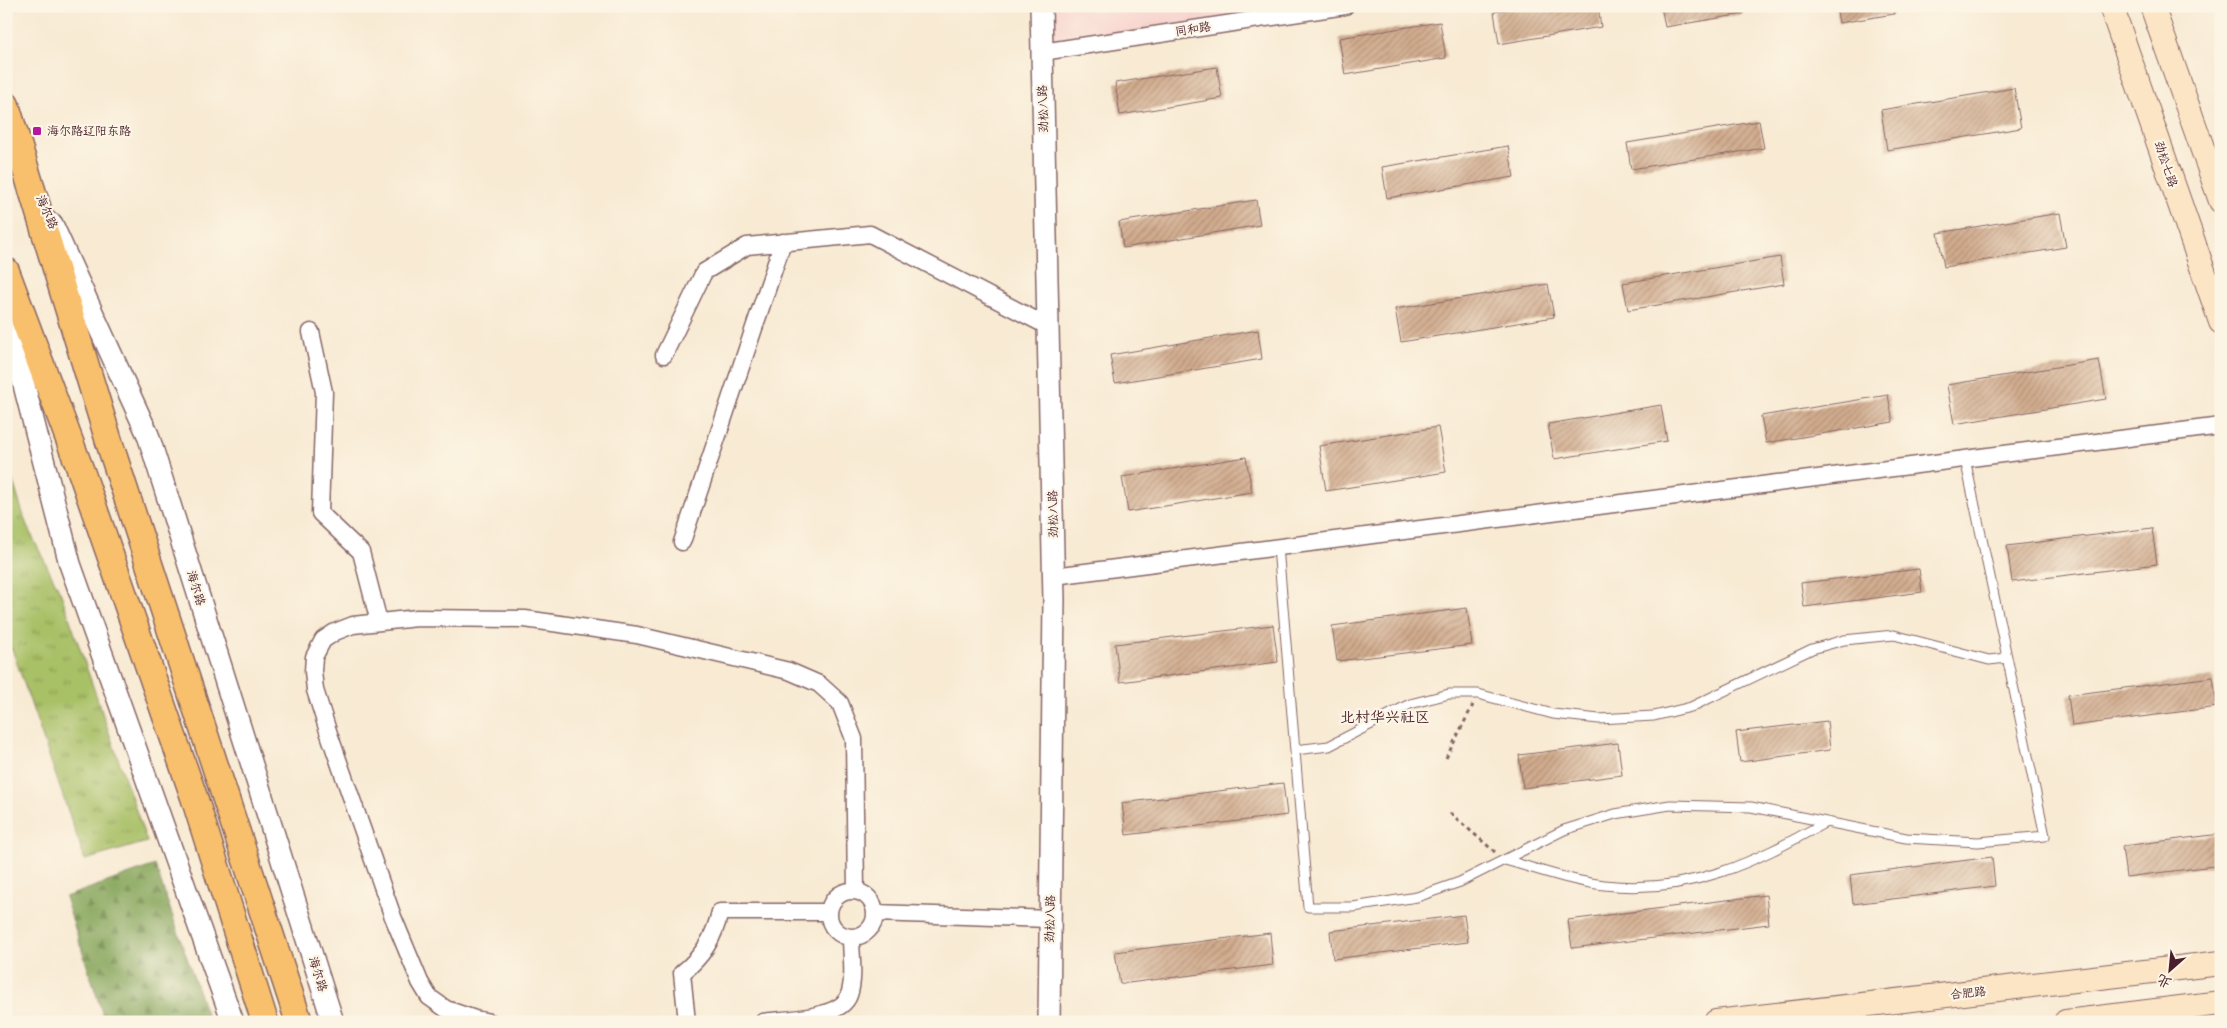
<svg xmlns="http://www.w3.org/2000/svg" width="2227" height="1028" viewBox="0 0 2227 1028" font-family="'Shantell Sans','LXGW WenKai TC',sans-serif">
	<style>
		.built { fill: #f7d0cc }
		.grass { fill: url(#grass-tufts); stroke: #797048 }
		.forest { fill: url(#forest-firs); stroke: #686243 }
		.building { fill: url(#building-hatch) }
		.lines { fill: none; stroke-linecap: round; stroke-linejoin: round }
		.service-casing { stroke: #876666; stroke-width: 11 }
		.minor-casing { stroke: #876666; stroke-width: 19 }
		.tertiary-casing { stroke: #876666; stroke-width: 24 }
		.secondary-casing { stroke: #876666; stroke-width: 26 }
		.primary-casing { stroke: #876666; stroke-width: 29 }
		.path { stroke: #876666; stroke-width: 3; stroke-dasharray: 4 4; stroke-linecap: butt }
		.service { stroke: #fff; stroke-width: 9 }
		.minor { stroke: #fff; stroke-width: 16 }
		.tertiary { stroke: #fff; stroke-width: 21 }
		.secondary { stroke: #fce5c4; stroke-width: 24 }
		.primary { stroke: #f8bf6c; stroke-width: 26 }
		.poi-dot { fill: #b5179e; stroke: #fcf5e5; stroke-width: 2 }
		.labels { text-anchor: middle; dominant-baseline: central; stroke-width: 4.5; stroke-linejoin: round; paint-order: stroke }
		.street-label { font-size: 12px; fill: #4a1f2b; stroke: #fcf5e5 }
		.poi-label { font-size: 12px; fill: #4a1f2b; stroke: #fcf5e5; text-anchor: start }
		.quarter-label { font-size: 15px; fill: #4a1f2b; stroke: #fcf5e5 }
	</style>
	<defs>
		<pattern id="grass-tufts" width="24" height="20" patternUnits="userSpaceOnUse" patternTransform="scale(1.25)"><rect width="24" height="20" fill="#a8c066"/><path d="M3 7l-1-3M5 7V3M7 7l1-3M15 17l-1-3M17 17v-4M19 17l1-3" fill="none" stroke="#8b9b54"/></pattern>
		<pattern id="forest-firs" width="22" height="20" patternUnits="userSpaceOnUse" patternTransform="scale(1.25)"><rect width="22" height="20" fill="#86a65b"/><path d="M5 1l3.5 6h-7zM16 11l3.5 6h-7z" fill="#70874b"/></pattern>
		<pattern id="building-hatch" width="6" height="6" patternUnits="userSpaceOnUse" patternTransform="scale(1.25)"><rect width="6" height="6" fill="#d1ac8e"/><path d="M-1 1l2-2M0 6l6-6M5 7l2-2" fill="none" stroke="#ac8b74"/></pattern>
	</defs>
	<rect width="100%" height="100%" fill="#fcf5e5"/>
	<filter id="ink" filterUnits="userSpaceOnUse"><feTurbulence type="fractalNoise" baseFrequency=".02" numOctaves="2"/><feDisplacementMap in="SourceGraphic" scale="10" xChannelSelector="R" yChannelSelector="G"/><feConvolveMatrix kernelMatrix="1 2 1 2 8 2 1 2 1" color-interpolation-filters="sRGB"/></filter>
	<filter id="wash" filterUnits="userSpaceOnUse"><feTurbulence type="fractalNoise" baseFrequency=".0096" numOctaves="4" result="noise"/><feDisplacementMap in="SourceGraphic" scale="20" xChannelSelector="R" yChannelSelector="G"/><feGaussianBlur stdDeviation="1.12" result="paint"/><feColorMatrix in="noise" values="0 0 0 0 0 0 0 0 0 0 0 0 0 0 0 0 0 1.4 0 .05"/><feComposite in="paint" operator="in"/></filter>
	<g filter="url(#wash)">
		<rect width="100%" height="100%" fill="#f8ead3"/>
		<path class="built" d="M1043,6h300l-301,46z"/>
		<path class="grass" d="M6,460l21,66 34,68 86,248 -62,18 -73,-211 -6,1z"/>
		<path class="forest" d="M155,865l54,157h-104l-40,-125z"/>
		<g id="blocks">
			<path class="building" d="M1531,6h67l3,21 -102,17 -5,-32z
				M1661,6h81l1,8 -78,13z
				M1836,6h58v8l-55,9z
				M1440,22l6,36 -101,17 -6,-37z
				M1217,67l5,31 -102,17 -5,-32z
				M2014,88l7,40 -134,22 -6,-40z
				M1759,121l5,27 -133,21 -4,-26z
				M1508,146l6,31 -127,21 -5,-31z
				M1256,200l4,25 -137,23 -4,-26z
				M2060,213l6,34 -122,20 -6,-34z
				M1780,257l4,27 -156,26 -5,-27z
				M1548,284l6,33 -153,25 -6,-33z
				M1258,330l4,29 -147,24 -5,-28z
				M2099,360l7,39 -152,25 -7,-39z
				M1888,395l5,27 -127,21 -5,-27z
				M1661,405l6,36 -113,18 -6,-35z
				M1438,427l8,45 -120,19 -7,-45z
				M1246,457l6,35 -124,20 -6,-35z
				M2152,528l5,36 -145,18 -5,-36z
				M1919,569l3,23 -118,15 -3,-24z
				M1467,608l5,37 -135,16 -5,-35z
				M1273,625l5,37 -158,20 -5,-38z
				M2213,677l4,30 -145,19 -4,-31z
				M1827,721l3,29 -90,12 -4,-30z
				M1618,743l4,32 -99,13 -4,-33z
				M1283,783l4,32 -161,20 -4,-32z
				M2221,834v31l-95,12 -4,-31z
				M1992,857l3,29 -142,18 -3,-29z
				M1766,895l3,29 -197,24 -4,-28z
				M1464,915l4,27 -135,17 -3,-28z
				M1270,933l3,32 -153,19 -5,-32z"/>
		</g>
	</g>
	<g filter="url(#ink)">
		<use href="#blocks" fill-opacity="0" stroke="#876666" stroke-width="1"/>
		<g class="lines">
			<g class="service-casing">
				<path id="service" d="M1278,547l30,360h45l64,-10 43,-15 104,-52 51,-16 55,-9 81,2 155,31 72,4 67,-6 -80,-377
					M1295,750l34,-4 81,-42 39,-10h29l75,20 46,5 55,-3 37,-9 121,-58 32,-9 50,-5 95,25 18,-2
					M1505,860c32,9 65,21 99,25 85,10 151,-23 222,-63"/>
			</g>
			<g class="minor-casing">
				<path id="minor" d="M1042,52l303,-46
					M311,332l13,60 -4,121 41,39 18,70
					M664,355l40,-83 43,-26 123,-12 179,93
					M682,542l101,-300
					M1054,576l1167,-150
					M829 914a23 23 0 1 1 46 0a23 23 0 1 1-46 0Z
					M875,913l175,6
					M490,1022l-15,-3 -29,-10 -17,-12 -9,-15 -27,-65 -65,-186 -13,-41 -2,-19 1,-14 9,-17 12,-8 18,-7 64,-7 108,1 112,16 152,36 30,13 21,19 14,36 2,152
					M687,1022l-5,-49c21,-17 32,-35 38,-61h108
					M763,1022c22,-3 78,-3 86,-27 6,-17 2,-40 2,-58"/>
			</g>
			<g class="tertiary-casing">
				<path id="tertiary" d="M1041,6l13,594 -5,422
					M52,224l96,211 185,587
					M6,315l64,249 163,458"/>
			</g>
			<g class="secondary-casing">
				<path id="secondary" d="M2111,6l110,316
					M2152,6l69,195
					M1716,1022l505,-59
					M2066,1022l155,-19"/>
			</g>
			<g class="primary-casing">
				<path id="primary" d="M6,105l105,343 188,574
					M6,271l76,203 112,323 71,225"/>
			</g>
			<path class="path" d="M1446,758l27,-53
				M1450,813l45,39"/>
			<use href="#service" class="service"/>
			<use href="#minor" class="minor"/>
			<use href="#tertiary" class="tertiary"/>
			<use href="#secondary" class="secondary"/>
			<use href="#primary" class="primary"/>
		</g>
	</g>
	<rect class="poi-dot" x="32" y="126" width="10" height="10" rx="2.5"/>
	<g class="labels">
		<g class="street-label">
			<text transform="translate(1193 29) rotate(-9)">同和路</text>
			<text transform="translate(1043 109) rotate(-92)">劲松八路</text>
			<text transform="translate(2166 164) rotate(71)">劲松七路</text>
			<text transform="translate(47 212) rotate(66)">海尔路</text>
			<text transform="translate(1053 514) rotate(-91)">劲松八路</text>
			<text transform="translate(196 588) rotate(73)">海尔路</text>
			<text transform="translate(1050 919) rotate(-89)">劲松八路</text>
			<text transform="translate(318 974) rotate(73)">海尔路</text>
			<text transform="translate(1968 993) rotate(-6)">合肥路</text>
		</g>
		<g class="poi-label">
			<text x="47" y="131">海尔路辽阳东路</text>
		</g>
		<g class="quarter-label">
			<text x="1385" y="717">北村华兴社区</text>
		</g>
	</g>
	<rect width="2227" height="1028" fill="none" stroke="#fcf5e5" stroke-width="25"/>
	<g transform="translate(2170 970) rotate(207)" stroke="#fcf5e5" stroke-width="4" paint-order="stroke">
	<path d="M0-4L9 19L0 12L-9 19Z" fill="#4a1f2b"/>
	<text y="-8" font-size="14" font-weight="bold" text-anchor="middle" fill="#4a1f2b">北</text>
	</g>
</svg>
